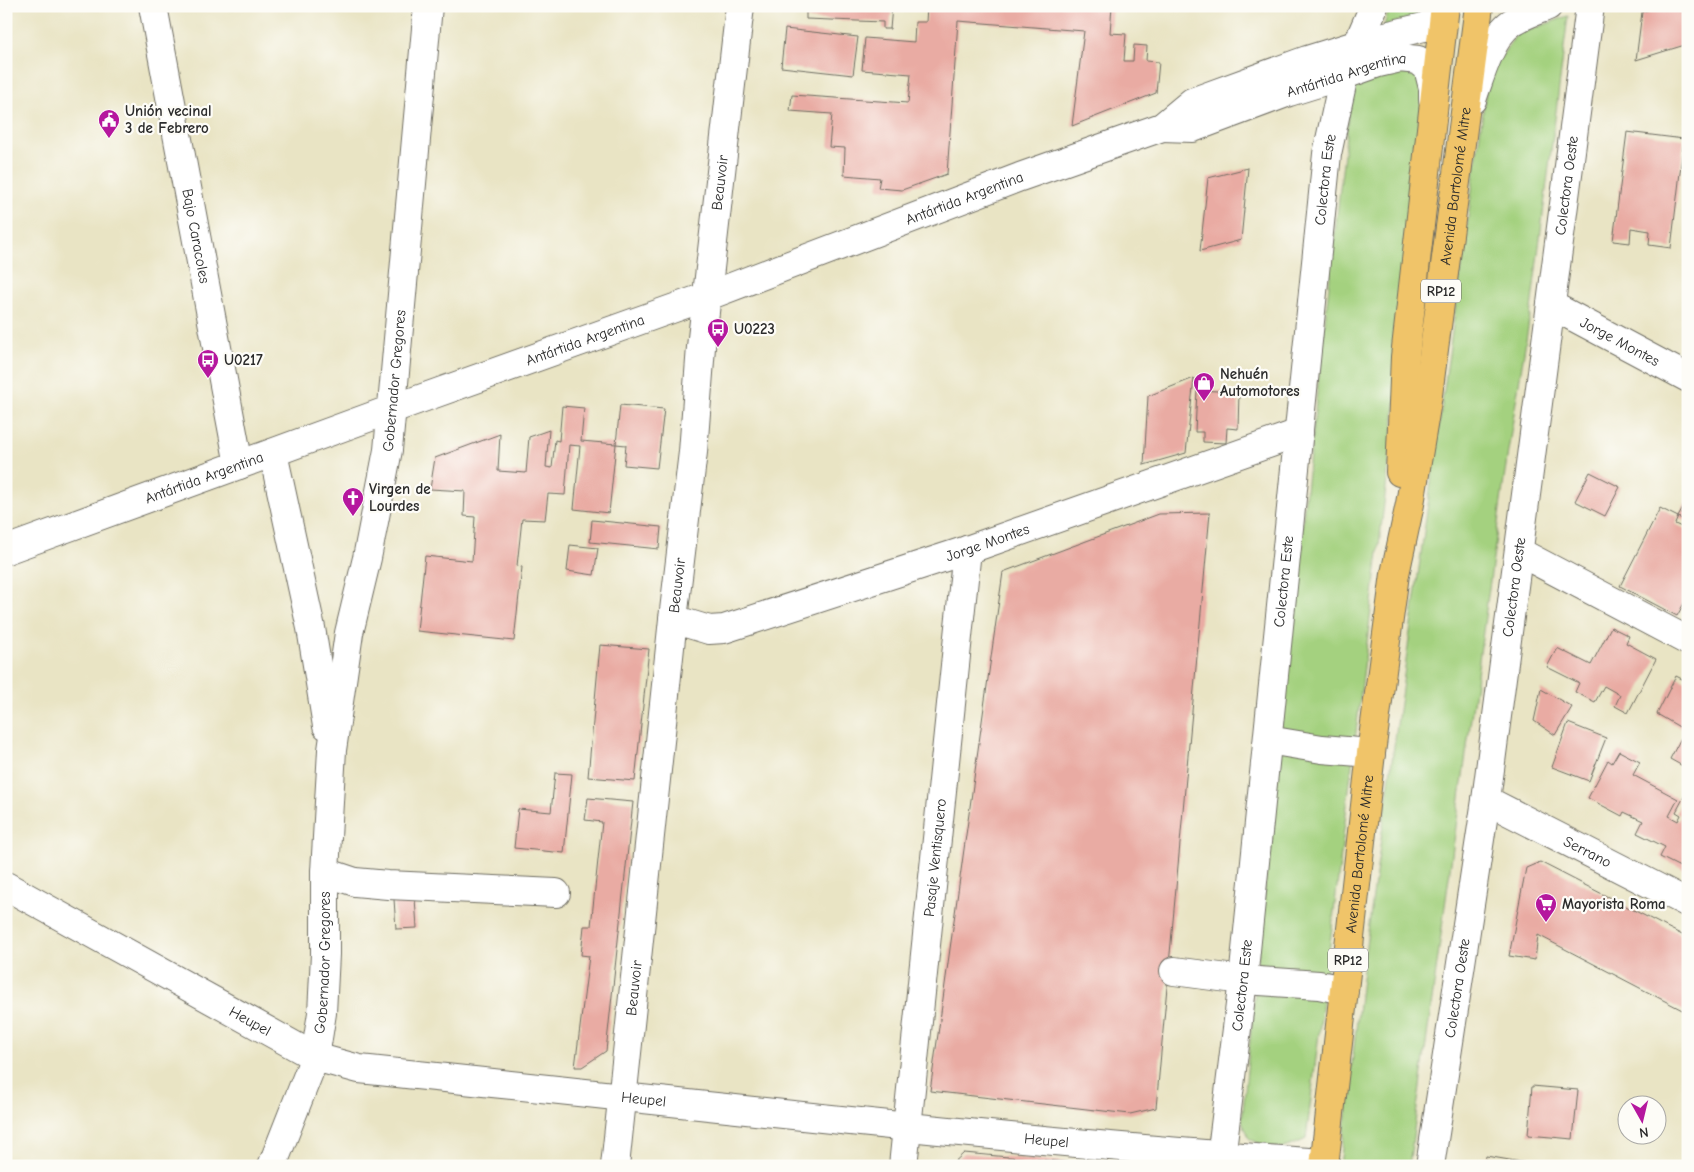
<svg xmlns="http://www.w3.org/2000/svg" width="1694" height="1172" viewBox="0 0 1694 1172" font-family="'Comic Neue',sans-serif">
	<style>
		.green { fill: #a4d17f; stroke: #687e55 }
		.building { fill: #e9aba3 }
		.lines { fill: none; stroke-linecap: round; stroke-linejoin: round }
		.minor-casing { stroke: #6e6c61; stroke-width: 30 }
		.major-casing { stroke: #6e6c61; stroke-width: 30 }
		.minor { stroke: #fff; stroke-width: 28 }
		.major { stroke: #f0c469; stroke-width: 28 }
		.labels { text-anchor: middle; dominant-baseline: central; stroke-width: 4.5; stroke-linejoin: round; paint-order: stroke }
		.shield { fill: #fdfcf7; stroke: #6a6a68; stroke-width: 1 }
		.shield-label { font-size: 14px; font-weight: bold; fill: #2b2b2b }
		.street-label { font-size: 15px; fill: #2b2b2b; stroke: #fdfcf7 }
		.poi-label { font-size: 15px; font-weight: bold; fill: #2b2b2b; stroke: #fdfcf7; text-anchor: start }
	</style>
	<rect width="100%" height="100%" fill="#fdfcf7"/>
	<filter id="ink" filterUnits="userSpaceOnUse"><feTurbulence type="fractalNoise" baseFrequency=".02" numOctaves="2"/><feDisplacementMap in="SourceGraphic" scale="10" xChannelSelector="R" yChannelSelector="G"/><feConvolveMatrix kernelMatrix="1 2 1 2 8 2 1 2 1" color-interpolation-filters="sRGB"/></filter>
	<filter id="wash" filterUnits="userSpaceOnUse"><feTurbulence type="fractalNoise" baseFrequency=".0096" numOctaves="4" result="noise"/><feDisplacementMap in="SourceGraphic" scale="20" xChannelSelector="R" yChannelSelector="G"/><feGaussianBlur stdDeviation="1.12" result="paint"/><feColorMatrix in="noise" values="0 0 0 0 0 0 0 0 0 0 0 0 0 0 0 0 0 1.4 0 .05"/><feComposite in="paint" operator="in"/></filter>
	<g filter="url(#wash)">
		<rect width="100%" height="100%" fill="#e9e4c4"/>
		<path class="green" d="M1390,6h42l-1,5 -47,15z
			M1568,16l-37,293 -23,142 -99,715h-69l25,-213 123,-877 28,-41z
			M1404,67l18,7 3,22 -33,343 -86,700c-25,12 -31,12 -56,0l-8,-18 51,-515 57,-506 6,-16z"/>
		<g id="blocks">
			<path class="building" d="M806,6h86l-2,23h-7v-7l-77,-3z
				M927,6h185l-2,27 16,1 -2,27h9l1,-16 13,1 -1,15 13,1 -3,31 -84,33 12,-95 -126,-10 -11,153 -45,16 -24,-2 2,-10 -36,-3 1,-27 -16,-1 3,-33 -42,-3 2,-16 116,8 3,-29 -49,-4 3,-32 49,4 1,-20h11z
				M1658,6h30v38l-52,16 6,-48z
				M785,29l73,8 -5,38 -72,-8z
				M1627,132l57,7 -13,109 -22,-3 1,-14 -19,-3 -1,15 -17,-2z
				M1248,168l-7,72 -41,11 8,-73z
				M1194,378l-8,75 -42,12 4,-69z
				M1197,390l42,2 -1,37 -11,-1 -1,15 -23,-1v-10h-8z
				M620,405l44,4 -7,59 -33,-3 2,-20 -10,-1z
				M562,406l22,2 -3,33 35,3 -7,69 -35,-4 6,-63 -11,-1 -4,50 -17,-1 -3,26 -23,-1 -5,47 5,1 -8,74 -97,-10 8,-75 47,5 3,-44 -11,-1 1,-25 -35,-2 5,-31 65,-24 -2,37 28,2 3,-36 20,-7 -3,37 6,1 3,-28 4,1z
				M1590,472l30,15 -15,29 -30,-15z
				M1688,499v23l-10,-5z
				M1660,508l18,9 -3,7 13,6v66l-11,20 -57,-30z
				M1210,513l-54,595 -26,6 -200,-23 73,-519 156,-58z
				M592,520l69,7 -2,22 -69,-7z
				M570,545l28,3 -4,27 -27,-4z
				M1611,627l18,9 -3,7 30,16 -28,54 -13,-7 5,-11 -16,-9 -9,16 -20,-10 4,-9 -32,-16 10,-19 34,17z
				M600,645l49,4 -14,132 -47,-4z
				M1676,676l12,6v50l-31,-18z
				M1541,689l31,18 -17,28 -21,-14z
				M1568,723l38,15 -17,43 -37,-14z
				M1681,738l7,4v27l-18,-10z
				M1619,751l21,11 -7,13 45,24 -9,17 9,5 3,-6 -5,-3 12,-23v82l-28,-14 5,-10 -28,-14 6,-12 -19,-9 -2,4 -34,-18 20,-38 4,3z
				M555,773l17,1 -8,79 -50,-5 4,-39 33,3z
				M588,798l45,4 -27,249 -24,16h-7l14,-111 -8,-1 3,-29h7l11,-104 -17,-2z
				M1540,862l148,76v75l-150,-78 -3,25 -26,-4 17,-88z
				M415,898l2,30 -21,1 -2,-30z
				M1532,1086l46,4 -5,49 -45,-4z
				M964,1153l123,11v2h-137z
				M1486,1156l53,9v1h-55z"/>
		</g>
	</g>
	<g filter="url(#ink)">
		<use href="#blocks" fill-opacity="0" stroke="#6e6c61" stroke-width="1"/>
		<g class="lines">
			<g class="minor-casing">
				<g id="minor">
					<path id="s1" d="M153,6l86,459"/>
					<path d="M1472,100c8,-23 19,-63 39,-77 11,-8 25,-12 37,-17"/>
					<path id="s2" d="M1162,127l31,1 96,-36 55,-17 34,-12 22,-5 18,2 10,8 5,20v12"/>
					<path id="s3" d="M1551,305l137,73"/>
					<path d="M273,453l38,175 16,98"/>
					<path id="s4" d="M6,550l386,-141 316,-113 312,-119 142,-50 30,-25 115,-42 74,-23 43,-10 7,-4 5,-5 5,-12"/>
					<path d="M1519,552l169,89"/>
					<path id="s5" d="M673,619l36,11 15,-1 243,-79 332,-117"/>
					<path d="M1268,740l54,9 49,4"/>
					<path id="s6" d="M1486,800l202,103"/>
					<path d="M325,872l30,10 33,3 168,8"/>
					<path id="s7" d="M6,886l309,171 44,12c322,33 643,72 965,94"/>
					<path d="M1174,971l69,9 76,5 25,5"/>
					<path id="s8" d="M272,1166l43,-109 7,-44 3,-59v-82l7,-122 17,-117 18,-75 21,-108 40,-444"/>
					<path id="s9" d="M615,1166l58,-547 20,-167 8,-105 39,-341"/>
					<path id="s10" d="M903,1166l64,-616"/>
					<path id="s11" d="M1220,1166l23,-186 84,-826 17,-79 30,-69"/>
					<path id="s12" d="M1430,1166l56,-366 104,-794"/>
				</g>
			</g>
			<g class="major-casing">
				<g id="major">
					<path d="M1400,472l5,-115 40,-351"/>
					<path id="s13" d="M1324,1166l47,-413 24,-179 15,-70 18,-109 51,-389"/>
				</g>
			</g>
			<use href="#minor" class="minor"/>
			<use href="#major" class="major"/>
		</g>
	</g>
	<defs>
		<g id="civic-pin" transform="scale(1.125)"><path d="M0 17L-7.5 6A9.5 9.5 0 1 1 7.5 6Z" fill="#b5179e" stroke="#fdfcf7"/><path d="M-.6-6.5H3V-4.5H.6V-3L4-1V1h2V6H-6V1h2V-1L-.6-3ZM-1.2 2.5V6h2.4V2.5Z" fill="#fff"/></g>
		<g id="bus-pin" transform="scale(1.125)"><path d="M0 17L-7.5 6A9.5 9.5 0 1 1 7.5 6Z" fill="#b5179e" stroke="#fdfcf7"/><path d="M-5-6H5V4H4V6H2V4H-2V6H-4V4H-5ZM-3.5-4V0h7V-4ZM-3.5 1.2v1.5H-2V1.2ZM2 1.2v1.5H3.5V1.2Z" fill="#fff"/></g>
		<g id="shop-pin" transform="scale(1.125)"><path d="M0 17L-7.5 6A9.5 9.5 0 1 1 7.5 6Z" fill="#b5179e" stroke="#fdfcf7"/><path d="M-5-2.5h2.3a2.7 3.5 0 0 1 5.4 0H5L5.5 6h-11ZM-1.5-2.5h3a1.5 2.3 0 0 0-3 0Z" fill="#fff"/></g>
		<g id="church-pin" transform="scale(1.125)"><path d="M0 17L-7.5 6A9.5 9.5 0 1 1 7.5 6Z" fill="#b5179e" stroke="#fdfcf7"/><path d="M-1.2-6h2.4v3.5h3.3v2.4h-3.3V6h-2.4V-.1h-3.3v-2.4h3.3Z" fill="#fff"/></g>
		<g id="supermarket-pin" transform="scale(1.125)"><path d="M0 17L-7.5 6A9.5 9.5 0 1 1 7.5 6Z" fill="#b5179e" stroke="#fdfcf7"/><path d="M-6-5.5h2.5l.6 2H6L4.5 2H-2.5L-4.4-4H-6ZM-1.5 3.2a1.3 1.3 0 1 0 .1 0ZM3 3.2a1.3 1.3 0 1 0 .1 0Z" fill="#fff"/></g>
	</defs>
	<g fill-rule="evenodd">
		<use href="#civic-pin" x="109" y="120"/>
		<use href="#bus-pin" x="718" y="329"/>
		<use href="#bus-pin" x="208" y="360"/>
		<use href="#shop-pin" x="1204" y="383"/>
		<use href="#church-pin" x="353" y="498"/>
		<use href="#supermarket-pin" x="1546" y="904"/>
	</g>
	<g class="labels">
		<g class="shield">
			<rect x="1421" y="279.5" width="40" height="23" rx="4"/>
			<rect x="1328" y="948.5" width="40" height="23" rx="4"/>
		</g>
		<g class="shield-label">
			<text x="1441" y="291">RP12</text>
			<text x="1348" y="960">RP12</text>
		</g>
		<g class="street-label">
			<text stroke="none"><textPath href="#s2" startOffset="194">Antártida Argentina</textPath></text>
			<text stroke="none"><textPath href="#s11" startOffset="992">Colectora Este</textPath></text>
			<text stroke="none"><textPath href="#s9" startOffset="989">Beauvoir</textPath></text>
			<text stroke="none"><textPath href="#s12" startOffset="990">Colectora Oeste</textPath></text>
			<text stroke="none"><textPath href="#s13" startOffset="989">Avenida Bartolomé Mitre</textPath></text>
			<text stroke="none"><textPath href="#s4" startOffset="1021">Antártida Argentina</textPath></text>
			<text stroke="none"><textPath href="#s1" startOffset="234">Bajo Caracoles</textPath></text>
			<text stroke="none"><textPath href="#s4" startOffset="616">Antártida Argentina</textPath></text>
			<text stroke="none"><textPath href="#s3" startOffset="78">Jorge Montes</textPath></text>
			<text stroke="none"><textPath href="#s8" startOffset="800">Gobernador Gregores</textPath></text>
			<text stroke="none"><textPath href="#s4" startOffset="211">Antártida Argentina</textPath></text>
			<text stroke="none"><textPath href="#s5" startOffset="330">Jorge Montes</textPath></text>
			<text stroke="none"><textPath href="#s11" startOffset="588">Colectora Este</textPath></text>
			<text stroke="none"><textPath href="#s9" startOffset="584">Beauvoir</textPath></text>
			<text stroke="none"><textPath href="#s12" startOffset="585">Colectora Oeste</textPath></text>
			<text stroke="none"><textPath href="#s6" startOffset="114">Serrano</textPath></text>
			<text stroke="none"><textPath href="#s13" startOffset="314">Avenida Bartolomé Mitre</textPath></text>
			<text stroke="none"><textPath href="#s10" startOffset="310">Pasaje Ventisquero</textPath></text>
			<text stroke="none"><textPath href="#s8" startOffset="212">Gobernador Gregores</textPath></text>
			<text stroke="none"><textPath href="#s11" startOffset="182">Colectora Este</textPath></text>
			<text stroke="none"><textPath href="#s12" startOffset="180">Colectora Oeste</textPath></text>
			<text stroke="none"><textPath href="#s9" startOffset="179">Beauvoir</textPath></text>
			<text stroke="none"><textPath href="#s7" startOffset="279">Heupel</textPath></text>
			<text stroke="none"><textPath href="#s7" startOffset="685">Heupel</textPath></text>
			<text stroke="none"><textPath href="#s7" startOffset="1090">Heupel</textPath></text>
		</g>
		<g class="poi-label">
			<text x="125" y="111">Unión vecinal<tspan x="125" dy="17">3 de Febrero</tspan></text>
			<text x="734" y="329">U0223</text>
			<text x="224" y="360">U0217</text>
			<text x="1220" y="374">Nehuén<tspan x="1220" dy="17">Automotores</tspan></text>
			<text x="369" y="489">Virgen de<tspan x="369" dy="17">Lourdes</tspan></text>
			<text x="1562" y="904">Mayorista Roma</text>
		</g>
	</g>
	<rect width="1694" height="1172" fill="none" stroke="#fdfcf7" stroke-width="25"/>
	<g transform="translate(1642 1120) rotate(172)"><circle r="24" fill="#fdfcf7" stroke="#a9a8a5"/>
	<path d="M0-4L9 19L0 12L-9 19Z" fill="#b5179e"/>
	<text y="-8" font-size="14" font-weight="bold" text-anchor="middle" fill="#2b2b2b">N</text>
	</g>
</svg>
